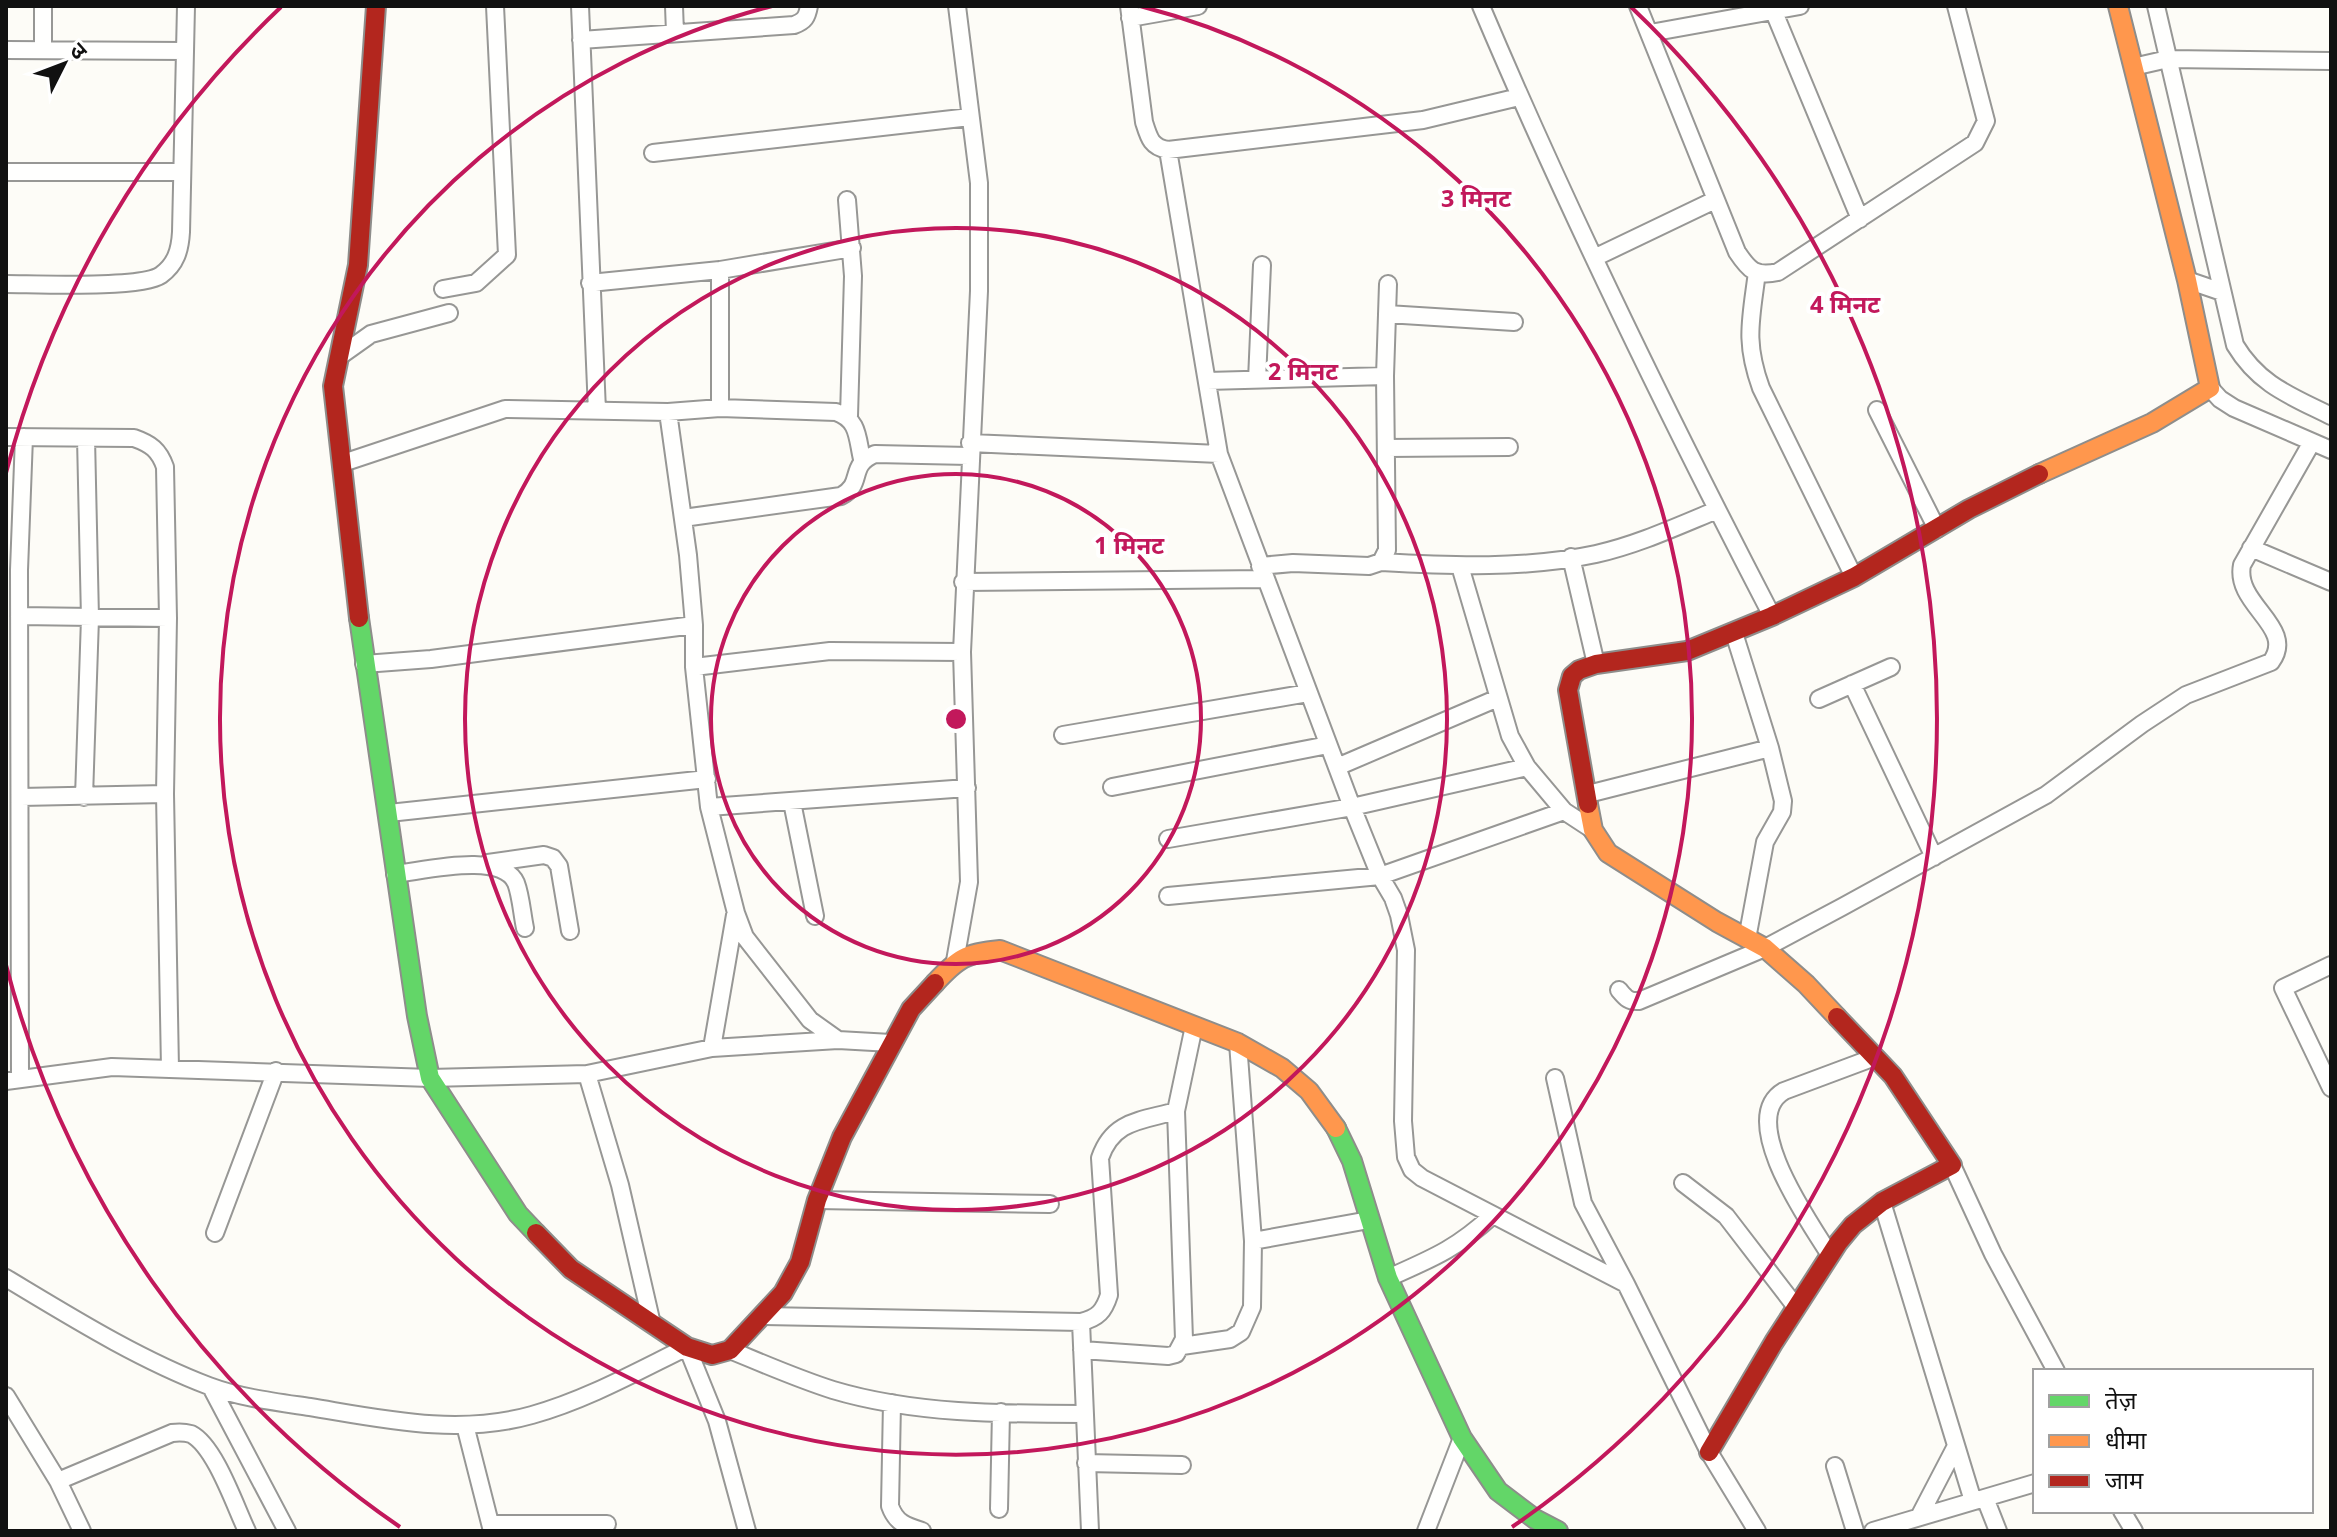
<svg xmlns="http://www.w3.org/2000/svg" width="2337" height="1537" viewBox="0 0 2337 1537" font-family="Georgia,'Noto Sans Devanagari',serif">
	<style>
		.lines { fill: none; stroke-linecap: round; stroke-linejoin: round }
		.street-casing { stroke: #979795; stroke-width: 20 }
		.fast-casing { stroke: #8e8d8b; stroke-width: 22 }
		.slow-casing { stroke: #8e8d8b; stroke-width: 22 }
		.jam-casing { stroke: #8e8d8b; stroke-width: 22 }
		.street { stroke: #fffffe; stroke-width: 16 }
		.fast { stroke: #63d668; stroke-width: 18 }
		.slow { stroke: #ff974d; stroke-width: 18 }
		.jam { stroke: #b3261e; stroke-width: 18 }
		.ring { fill: none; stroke: #c2185b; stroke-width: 4 }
		.centre { fill: #c2185b; stroke: #fff; stroke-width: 4 }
		.ring-label { font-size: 24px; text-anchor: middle; font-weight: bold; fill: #c2185b; stroke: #fff; stroke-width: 8; stroke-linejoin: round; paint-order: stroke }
	</style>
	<rect width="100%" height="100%" fill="#fdfcf7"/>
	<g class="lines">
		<g class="street-casing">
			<path id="street" d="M580,6l17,405
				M674,6l1,27
				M1129,6l15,116c5,16 7,25 24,28l255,-30 96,-23
				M1481,6c88,208 187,410 291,610
				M1638,6l99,246c12,18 18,25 41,20l197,-129 11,-22 -30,-115
				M2156,6l79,339c24,40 56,51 96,71
				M1774,12l86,207
				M1130,18l68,-12
				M1650,33l150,-27
				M581,40l213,-15c11,-4 13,-8 15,-19
				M6,50l179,1
				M43,50v-44
				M2133,67l35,-8 163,2
				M1168,150l51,304 133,353 28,69 13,22 6,17 7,35 -3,171 3,36 6,13 10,8 204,106 83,168 48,79
				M653,153l317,-36
				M6,172h176
				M847,200l6,76 -4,140
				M1594,258l121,-58
				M720,270v138
				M1757,272c-6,48 -13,69 4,116l93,189
				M2187,280l35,12
				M590,283l130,-13 132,-22
				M6,284c29,0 135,5 155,-9 15,-11 19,-25 20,-43l5,-226
				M443,289l33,-6 31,-28 -12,-249
				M1387,314l127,8
				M340,356l31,-22 78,-21
				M1257,380l5,-115
				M1207,381l178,-5
				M2210,388l10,11 14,9 97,42
				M1877,410l60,119
				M668,412l20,143 6,70v42l15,140 27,106 9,24 65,83 28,20
				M6,437l128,1c17,6 25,12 31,29l3,151 -3,176 5,275
				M970,443l249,11
				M1386,448l123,-1
				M343,463l162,-54 163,3 52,-4 116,4c23,8 21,26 26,47
				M683,518l158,-22c24,-13 6,-30 34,-42l94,2
				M2251,548l80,34
				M1571,557l25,107
				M1381,562c71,4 145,7 215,-8 41,-9 82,-28 121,-44
				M1260,566l33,-3 76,3 12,-4 6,-12 -2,-174 3,-92
				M1460,566l50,170 17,31 37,44 29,19
				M963,582l302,-3
				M19,616l149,2
				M1734,633l36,115 13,53 -1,11 -17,30 -18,97
				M364,664l67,-5 263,-34
				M694,667l136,-16 132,1
				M1852,684l82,173
				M1819,699l72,-32
				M1063,735l245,-42
				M1337,767l161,-69
				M1112,787l216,-42
				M1588,794l182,-46
				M21,797l144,-3
				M84,797l6,-179 -4,-180
				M792,802l23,114
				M709,807l258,-19
				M389,813l318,-34
				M1168,839l184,-32 175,-40
				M488,863l56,-8 9,3 6,8 11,65
				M395,874c29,-3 107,-23 121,9 5,13 6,31 9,45
				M1168,896l212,-20 184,-65
				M955,961l14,-79 -7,-230 17,-361v-108l-22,-177
				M2331,965l-48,23 48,100
				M1619,990c6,7 9,12 20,11l126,-53 77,-41 204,-112 96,-71 44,-29 85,-33c26,-35 -37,-57 -29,-97l70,-123
				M712,1048l23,-133
				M587,1074l33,111 32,139
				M20,1077l-1,-507 5,-133
				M1555,1078l28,125 43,81
				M6,1081l106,-14 318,11 157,-4 125,-26 126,-8 53,3
				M1952,1165l41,89 63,117
				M1683,1183l43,33 70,91
				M817,1200l233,4
				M1882,1202l91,299
				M215,1233l61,-162
				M1253,1241l116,-21
				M1830,1255c-20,-32 -94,-136 -46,-164l91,-34
				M6,1278c65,39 132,81 203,108 32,12 67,16 101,21 73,12 148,29 222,8 54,-15 104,-43 155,-68l30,74 30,110
				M1388,1278c45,-20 68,-29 105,-63
				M764,1316l317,6
				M1182,1346l48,-7 11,-7 11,-25 1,-66 -15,-198
				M730,1350c34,14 68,29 103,40 80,24 169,24 251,24
				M1082,1350l86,6 8,-2 8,-15 -8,-228 18,-85
				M211,1387l76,144
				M6,1396l52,85 24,50
				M892,1403l-2,103c6,17 16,20 32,25
				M465,1425l27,106
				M1086,1463l96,2
				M1835,1466l20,65
				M58,1481l114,-48c7,-1 12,-1 19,1 24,12 44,72 56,97
				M1985,1498l13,33
				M999,1509l2,-97
				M2122,1511l12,20
				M1919,1517l37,-71
				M491,1524h116
				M1090,1531l-9,-209c17,-4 23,-11 28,-27l-9,-137c13,-38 41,-37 76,-47
				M1426,1531l36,-93
				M1873,1531l162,-48"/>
		</g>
		<g class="fast-casing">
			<path id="fast" d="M359,618l58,398 13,62 88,136 18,19
				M1336,1128l16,33 36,117 74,160 36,53 37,28 23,12"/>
		</g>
		<g class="slow-casing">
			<path id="slow" d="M2039,474l113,-51 58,-35 -23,-108 -69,-274
				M1588,804l5,26 15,23 109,69 48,26 41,36 31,33
				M935,983c23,-25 31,-30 65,-33l238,93 44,25 27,23 27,37"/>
		</g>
		<g class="jam-casing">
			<path id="jam" d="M359,618l-26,-232 25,-121 18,-259
				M1588,804l-20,-114 4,-14 7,-6 17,-6 91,-13 85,-35 82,-39 115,-68 70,-35
				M536,1233l35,36 116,78 25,8 18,-5 53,-57 17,-31 17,-62 25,-63 69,-128 24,-26
				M1709,1452l65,-110 64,-99 15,-18 29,-23 70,-37 -59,-89 -56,-59"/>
		</g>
		<use href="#street" class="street"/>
		<use href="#fast" class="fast"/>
		<use href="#slow" class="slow"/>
		<use href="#jam" class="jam"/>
	</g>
	<g class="ring">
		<circle cx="956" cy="719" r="245"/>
		<circle cx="956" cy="719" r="491"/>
		<path d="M1140 6A736 736 0 1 1 772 6"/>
		<path d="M400 1527A981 981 0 0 1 6 965M6 473A981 981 0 0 1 281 7M1631 7A981 981 0 0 1 1512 1527"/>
	</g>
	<circle cx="956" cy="719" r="12" class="centre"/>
	<g class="ring-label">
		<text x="1476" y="207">3 मिनट</text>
		<text x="1845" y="313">4 मिनट</text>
		<text x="1303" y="380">2 मिनट</text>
		<text x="1129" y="554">1 मिनट</text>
	</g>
	<rect width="2337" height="1537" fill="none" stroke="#111111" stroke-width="16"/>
	<rect x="2033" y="1369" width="280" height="144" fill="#ffffff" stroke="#a0a0a0" stroke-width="2"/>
	<rect x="2049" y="1395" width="40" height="12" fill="#63d668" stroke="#a0a0a0" stroke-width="2"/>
	<text x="2105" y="1409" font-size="24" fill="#111111">तेज़</text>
	<rect x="2049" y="1435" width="40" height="12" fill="#ff974d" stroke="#a0a0a0" stroke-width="2"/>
	<text x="2105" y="1449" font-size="24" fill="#111111">धीमा</text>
	<rect x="2049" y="1475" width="40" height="12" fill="#b3261e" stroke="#a0a0a0" stroke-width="2"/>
	<text x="2105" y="1489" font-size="24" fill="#111111">जाम</text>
	<g transform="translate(64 64) rotate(48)" stroke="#ffffff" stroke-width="6" paint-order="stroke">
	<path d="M0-6L14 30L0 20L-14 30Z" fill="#111111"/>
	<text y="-12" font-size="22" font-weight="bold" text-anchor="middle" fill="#111111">उ</text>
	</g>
</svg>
